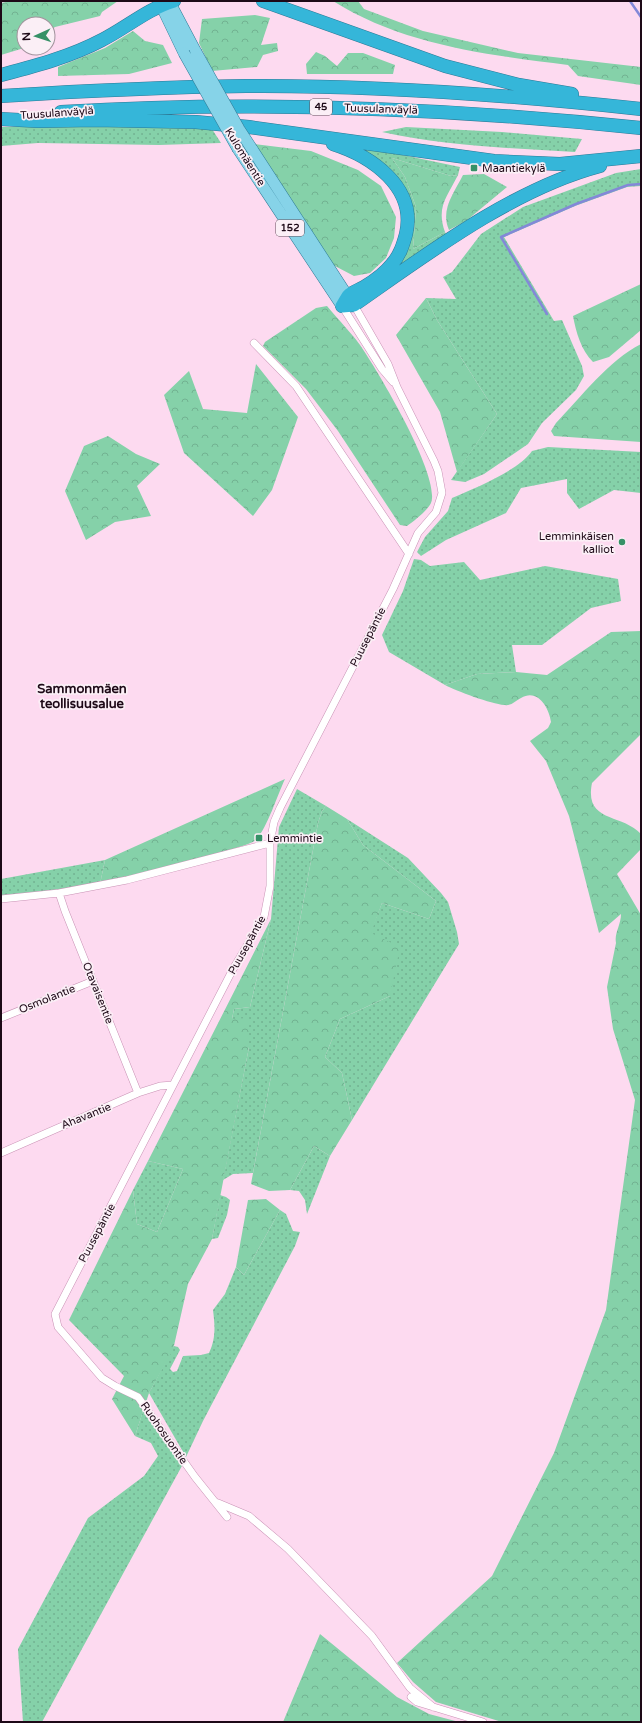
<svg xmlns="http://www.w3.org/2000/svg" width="642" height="1723" viewBox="0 0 642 1723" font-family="'Varela Round',sans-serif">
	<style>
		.grass { fill: url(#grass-dots) }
		.forest { fill: url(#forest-crowns) }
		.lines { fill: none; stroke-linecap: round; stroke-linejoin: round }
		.stream { stroke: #8388d8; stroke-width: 2.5 }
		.minor-casing { stroke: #c992b5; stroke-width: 8 }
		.primary-casing { stroke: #2d7995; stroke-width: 12 }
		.motorway-casing { stroke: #2d7995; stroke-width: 14 }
		.minor { stroke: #fff; stroke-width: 7 }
		.primary { stroke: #86d3e8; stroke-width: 11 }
		.motorway { stroke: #35b6d9; stroke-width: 13 }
		.primary-bridge-casing { stroke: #2d7995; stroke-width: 12; stroke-linecap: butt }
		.primary-bridge { stroke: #86d3e8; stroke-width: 11 }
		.poi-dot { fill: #369167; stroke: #fbeff6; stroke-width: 1.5 }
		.labels { text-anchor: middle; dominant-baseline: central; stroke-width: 3.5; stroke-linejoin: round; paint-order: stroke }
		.shield { fill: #fbeff6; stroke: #604e5a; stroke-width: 1 }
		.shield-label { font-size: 10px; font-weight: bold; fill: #1d0917 }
		.street-label { font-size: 11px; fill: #1d0917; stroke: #fbeff6 }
		.poi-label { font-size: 11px; fill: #1d0917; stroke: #fbeff6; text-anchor: start }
		.quarter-label { font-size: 13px; font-weight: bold; fill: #1d0917; stroke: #fbeff6 }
	</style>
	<defs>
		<pattern id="grass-dots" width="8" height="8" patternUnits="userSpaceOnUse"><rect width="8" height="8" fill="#85d1a9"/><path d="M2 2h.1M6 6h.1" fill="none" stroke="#72b291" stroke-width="1.8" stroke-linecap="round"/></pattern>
		<pattern id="forest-crowns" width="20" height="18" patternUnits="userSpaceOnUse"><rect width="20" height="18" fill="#85d1a9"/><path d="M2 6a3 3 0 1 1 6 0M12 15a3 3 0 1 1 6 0" fill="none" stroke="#72b291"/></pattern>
	</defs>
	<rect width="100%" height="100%" fill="#fddaf0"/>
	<path class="grass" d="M76,125l136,4 9,14 -62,2 -121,-2 -37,3v-19z
		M406,127l96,5 80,7 -7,13c-65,-4 -130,-6 -193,-20z
		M349,147l49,7 62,13 -2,8 -7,1 -59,-18 13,19 11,30 -3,42 32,-17 2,4 -52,36 13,-68z
		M641,169v17l-14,1 -52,19 -71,31 50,84 8,-1 20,46 2,10 -8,14 -34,33 -14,21 -44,30 -19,8 -14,-2 46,-66 -60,-94 -11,-22 30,1 -13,-22 9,-5 29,-38 42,-27 93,-34z
		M548,447l93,5v41l-27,-3 -35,19 -12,-16v-14l-46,9 -15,25 -60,27 -25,16 -4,-4 8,-15 23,-26 4,-13c23,-10 66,-27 80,-47z
		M414,559l7,1 9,6 34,-4 16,18 65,-14 73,13 3,22 -30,7 -49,37h-30l4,27 -39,2 -32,11 -56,-33 -7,-17 21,-44z
		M297,789l29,17 -4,5 -4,12 -65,350 -20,1 -10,6 26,-133v-28h-17l2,-10 16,-2 21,-88 8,-92z
		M347,819l61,39 33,35 7,9 9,30 2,12 -107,176 -10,-47 -17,-16 15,-38 50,-23 -20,-63 12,-30 47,16 7,-18 -73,-56z
		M105,860l-5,24 -76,10 -23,1v-16z
		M314,1146l16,10 -23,58 -2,-14 -6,-9 -9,-1z
		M148,1161l35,8 -26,63 -20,-8 -4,-34z
		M220,1195l6,2 4,3 -3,15 -9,23 -6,1z
		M280,1210l6,4 7,17 7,1 -5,14 -92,175 -17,36 -37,-64 25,-47 4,1 2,3 -10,19 3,3 4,-1 6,-15 18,-1 8,-2c7,-15 6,-27 4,-43l12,-16 11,-27 8,8z
		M144,1408l39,56 -141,258h-19l-5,-73 70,-131 56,-42 14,-20 -7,-13 -16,-7z"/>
	<path class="forest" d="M11,1h107l-16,11 -2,4 -45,11 -7,5v-8h-24v24l-23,7v-52z
		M333,1h25l6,8 59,22 95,22 123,14v18l-63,-9 -10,-11c-80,-10 -165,-20 -235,-64z
		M255,15l15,3 -9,27 16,-2 1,8 -15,4 -6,12 -45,4 -13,-28 3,-24z
		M133,31l12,10 18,4 9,18 -43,11 -71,2v-9l47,-19z
		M316,52l9,4 12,10 11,-13h15l32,12 -2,9h-86l-1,-10z
		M254,144l57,7 47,19 23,16 15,31 -2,21 -8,20 -16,15 -16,3 -21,-11z
		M392,158l59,18 7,-1c-11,22 -22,32 -13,57l-32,17 3,-42 -11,-30z
		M484,174l23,13 -41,34 -17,9c-9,-20 5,-37 14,-55z
		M641,284v46l-32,27 -16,5c-12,-12 -17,-30 -20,-46z
		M426,298l11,22 60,94 -40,58 -17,-60 -44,-77z
		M327,306c12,15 27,29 37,45 16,24 77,126 67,152 -3,7 -18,19 -24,23l-7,-1 -62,-94 -32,-42 -43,-43 2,-4 51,-34z
		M641,344v98l-87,-6 -3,-5 5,-8c25,-26 53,-63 85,-79z
		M256,364l42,53 -26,73 -19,26 -69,-63 -20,-58 25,-24 14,38 44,4z
		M108,436l28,18 24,10 -23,22 14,30 -36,6 -29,18 -21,-49 19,-45z
		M641,631v103l-49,49c-8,40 30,30 49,51v15l-24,25 24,41v807h-139l-66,-20 -23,-20 -16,-19 95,-87 62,-123 52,-143 29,-210 -22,-71 -6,-42 9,-44c-2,-10 5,-18 5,-29l-22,19 -30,-117 -23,-55 -16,-20 18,-13 3,-6c-2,-14 -13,-34 -30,-24 -6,3 -9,8 -17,7 -12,-1 -48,-14 -59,-20l32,-11 39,-2 31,3 64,-43z
		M285,779c-8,17 -17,47 -29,61 -7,8 -136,39 -156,44l5,-24z
		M326,806l21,13 16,26 73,56 -7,18 -47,-16 -11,30 29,14 -10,49 -50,23 -15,38 17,16 10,47 -22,36 -16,-10 -24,44 -21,1 -18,-7 67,-361 4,-12z
		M271,919l-21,88 -16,2 -2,10 17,-1v29l-37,192 -24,45 -15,66 -24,43 -14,43 -23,-37 12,-23 -55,-56 64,-130 4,34 20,8 26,-63 -35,-8z
		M266,1199l14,11 -36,65 -8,-8 12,-67z
		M320,1634l77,63 32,17 30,8h-176z"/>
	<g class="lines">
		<path class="stream" d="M630,1l11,16
			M547,314l-46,-77 75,-33 52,-19 13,-1"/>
		<g class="minor-casing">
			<path id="minor" d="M342,306l40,63 11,13
				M254,343l42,43 113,168
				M59,893l6,18 73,182
				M1,899l58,-6 68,-13 143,-37
				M1,1018l92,-37
				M1,1153l137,-60 22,-7 13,-1
				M218,1503l31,13 39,33 84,87 38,52 23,19
				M227,1517l-32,-40 -57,-80 -23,-11 -13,-8 -44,-51 -3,-13 178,-345 31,-52 6,-31v-43l4,-21 6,-14 113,-219 25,-56 18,-21 6,-19 -4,-22 -4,-10 -37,-74 -9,-23 -34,-59
				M411,1697l6,5 66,20"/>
		</g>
		<g class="primary-casing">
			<path id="primary" d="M159,1l25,52
				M169,1l27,51
				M238,149l104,157
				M252,149l100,154"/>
		</g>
		<g class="motorway-casing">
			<path id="motorway" d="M263,1l182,65 74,19 53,9
				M1,75c34,-9 69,-18 101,-35 24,-12 45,-31 72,-39
				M1,96c81,-5 163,-9 245,-10 132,-1 264,9 395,23
				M61,112c193,-12 387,-4 580,16
				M1,119l37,2 57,-1 101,2 53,5 245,34 66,3 81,-8
				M333,144c38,12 84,43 73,90 -3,11 -6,21 -14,30 -7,9 -18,17 -28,23 -5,3 -12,5 -16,9 -2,3 -4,7 -6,10
				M342,306l12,-1c73,-51 159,-116 246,-139"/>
		</g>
		<use href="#minor" class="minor"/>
		<use href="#primary" class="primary"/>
		<use href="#motorway" class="motorway"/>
		<g class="primary-bridge-casing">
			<path id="primary-bridge" d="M196,52l43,77 13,20
				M184,53l54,96"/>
		</g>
		<use href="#primary-bridge" class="primary-bridge"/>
	</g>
	<g class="poi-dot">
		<rect x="470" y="164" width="8" height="8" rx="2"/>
		<circle cx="622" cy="542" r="4"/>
		<rect x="255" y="834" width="8" height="8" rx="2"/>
	</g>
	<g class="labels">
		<g class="shield">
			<rect x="310" y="99" width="22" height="16" rx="3"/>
			<rect x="276" y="220" width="28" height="16" rx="3"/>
		</g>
		<g class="shield-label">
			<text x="321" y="107">45</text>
			<text x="290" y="228">152</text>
		</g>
		<g class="street-label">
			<text transform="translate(381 109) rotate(2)">Tuusulanväylä</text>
			<text transform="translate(57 113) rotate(-4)">Tuusulanväylä</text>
			<text transform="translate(245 157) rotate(58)">Kulomäentie</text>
			<text transform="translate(368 637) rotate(-63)">Puusepäntie</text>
			<text transform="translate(247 945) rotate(-61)">Puusepäntie</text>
			<text transform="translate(98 993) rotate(68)">Otavaisentie</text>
			<text transform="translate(47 999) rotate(-22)">Osmolantie</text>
			<text transform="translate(86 1116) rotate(-22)">Ahavantie</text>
			<text transform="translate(97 1233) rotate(-62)">Puusepäntie</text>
			<text transform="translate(164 1433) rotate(55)">Ruohosuontie</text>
		</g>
		<g class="poi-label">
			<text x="482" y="168">Maantiekylä</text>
			<text x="614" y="536" text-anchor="end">Lemminkäisen<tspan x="614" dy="13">kalliot</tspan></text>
			<text x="267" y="838">Lemmintie</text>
		</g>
		<g class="quarter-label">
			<text x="82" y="689">Sammonmäen<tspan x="82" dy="15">teollisuusalue</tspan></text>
		</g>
	</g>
	<rect width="642" height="1723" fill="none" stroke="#1d0917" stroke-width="4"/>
	<g transform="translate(36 36) rotate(267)"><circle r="19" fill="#fbeff6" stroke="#a2939d"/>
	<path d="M0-3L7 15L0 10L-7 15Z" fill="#369167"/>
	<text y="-6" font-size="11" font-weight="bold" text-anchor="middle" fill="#1d0917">N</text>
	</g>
</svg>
